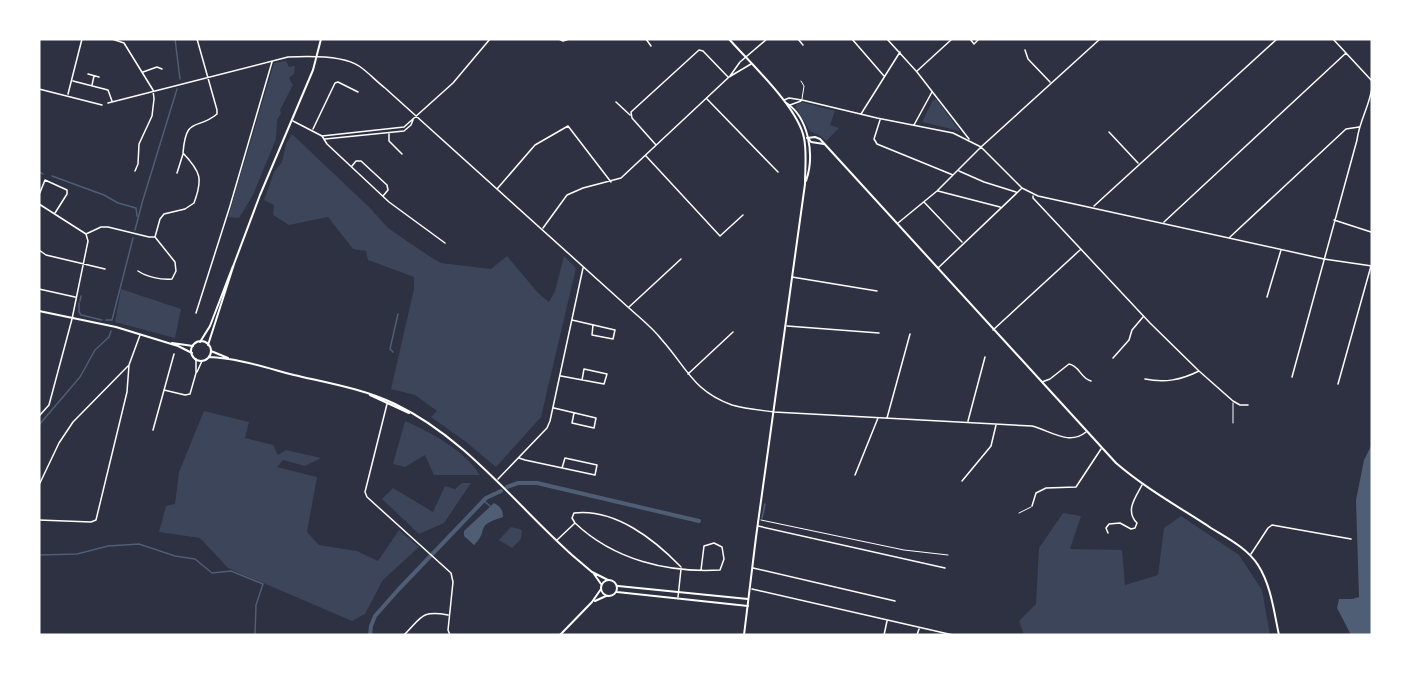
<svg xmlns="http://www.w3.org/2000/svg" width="1411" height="674" viewBox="0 0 1411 674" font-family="Overpass,sans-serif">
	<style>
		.green { fill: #3c4559 }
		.water { fill: #4f5d75 }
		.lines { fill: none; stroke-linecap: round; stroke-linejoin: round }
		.stream { stroke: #4f5d75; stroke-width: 1.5 }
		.canal { stroke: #4f5d75; stroke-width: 4 }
		.service { stroke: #fff; stroke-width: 1 }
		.minor { stroke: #fff; stroke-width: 1.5 }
		.tertiary { stroke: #fff; stroke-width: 2 }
		.secondary { stroke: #fff; stroke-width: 2 }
	</style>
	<rect width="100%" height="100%" fill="#2d3142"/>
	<path class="green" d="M286,61l3,6 6,-1 -1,8 -5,4 4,7 -13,25 1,3 -4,7 -1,19 -23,56 -14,23 -11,-1 46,-154z
		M936,99l24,32 -38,-9 11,-22z
		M802,102l33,9 -5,14 9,3 -13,13 -7,-6 -9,-4 -14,-23v-3z
		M292,134l78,74 18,20 41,28 12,7 50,6 16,-13 31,37 11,9 6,-11 9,-35 12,12 -35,149 -45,50 -30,-25 -35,-25 6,-6 -22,-16 -24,-6 23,-100v-12l-46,-17 -2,-9 -13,-2 -25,-32 -39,8 -16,-10 1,-10 -10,-5 10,-28 8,-10 4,-18z
		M121,289l60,20 -6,29 -60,-16z
		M204,411l45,11 -4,16 28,7 5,10 8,-5 35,8 -16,8 -22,-6 -6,7 40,10 -10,55 12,13 38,6 21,10 21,-31 20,17 -36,33 -18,34 -13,7 -124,-53 -28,-30 -41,-6 7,-26 9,-2 4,-32z
		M405,421c27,12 59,29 75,54h-46l-9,-20 -20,12 -12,-3z
		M462,483h9l-27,40 -25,11 -37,-35 11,-11 40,24 12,-26 10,3z
		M1063,513l18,3 -11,33 52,1 3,35 33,-10 6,-47 17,-12 58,39 23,35 8,45h-246l-5,-14 17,-17 3,-56z
		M511,527l11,3 -1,9 -9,9 -13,-8z"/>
	<path class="water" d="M1372,444v191h-21l-14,-27 2,-9h13l7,-2 -3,-97 8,-40z
		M494,503c6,3 9,7 9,14 -30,9 -13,13 -29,28l-10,-9v-5z"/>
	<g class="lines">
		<path class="stream" d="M175,39l5,40
			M39,172l4,2
			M52,176l52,19 14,8 18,5 1,8
			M135,230l7,-27 35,-114
			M80,301l1,-5
			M79,303v9l2,3 21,5
			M106,320h6l21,-82
			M393,352l-3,-3 8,-35
			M39,425l41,-48 15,-27 14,-13 2,-6
			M484,501l6,5
			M762,518l3,-14
			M39,555l38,-1 31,-8 31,-2 36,12 20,3 17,14 19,-2 32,13 -7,21 -1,30"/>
		<path class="canal" d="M507,487l11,-4h19l162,38
			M370,635l1,-9 4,-10 23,-26 88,-92 15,-7"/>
		<path class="service" d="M801,81l3,5 -2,13
			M1233,423v-20
			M1019,513l12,-6
			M761,520l143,30 44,5"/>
		<path class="minor" d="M112,39l12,4 29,47 1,9 -2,17 -13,28 -1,20 -3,7
			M559,39l4,2 6,-2
			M646,39l5,7
			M798,39l5,6
			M852,39l32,37
			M887,39l30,33 52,67
			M970,39l4,5 5,-5
			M1333,39l39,42
			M1025,50l3,9 22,23
			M917,71l35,-32
			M143,72l14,-5 5,2
			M88,74l11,3
			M730,76l10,-14 27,-23
			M73,81l35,9 4,11
			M92,85l2,-9
			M39,89l63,16
			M68,94l14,-55
			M707,99l71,73
			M784,100l5,-2 13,2 75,18 76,15 28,14 41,41 16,8 286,63 48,7
			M616,102l14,13
			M108,103l180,-46c19,-1 55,-2 71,9 9,6 17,15 26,22l244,220c11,10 24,20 33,32 25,28 31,51 70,65 14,4 28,5 42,7l258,14c19,5 37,20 54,6
			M790,105l11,-4
			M861,114l39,-62
			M880,120l-6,19 3,5 76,31
			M293,121l29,15 5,8 62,58 56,41
			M914,125l18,-33
			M313,129l22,-46 3,-1 20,10
			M1109,132l29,31
			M389,134v7l13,13
			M322,136l82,-9 49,-44 37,-44
			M325,139l79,-8 7,-6 2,-5
			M656,145l-24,-27 -1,-6 68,-62 4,1 25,26
			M646,156l74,80 23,-21
			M352,166l4,-5h5l26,24 1,5 -5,6
			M959,171l25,11 32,10
			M177,173l6,-19
			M497,189l38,-44 33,-19 43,56
			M938,191l62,16
			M39,195l6,-15 22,10v4l-12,19
			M1033,196v2l117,125 49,48 34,30 7,4h8
			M924,202l38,40
			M39,204l47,30 2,7 -16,78 -23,86 -10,11
			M1094,206l183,-167
			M1334,220l37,12
			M1164,222l182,-169
			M898,223l39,-32 44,-44 119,-108
			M543,228l24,-33 16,-7 38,-10 108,-101 22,-13
			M86,234l15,-7h7l41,10h6l5,-18 4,-5 21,-5 9,-6c9,-24 7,-31 -11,-50 3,-38 14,-22 34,-39v-4l-20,-71
			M1230,237l116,-108 13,-2
			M39,250l7,5 59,14
			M938,268l83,-79
			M138,271c9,6 23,9 34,8l4,-8 -1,-9 -20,-25
			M792,277l85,14
			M39,289l36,8
			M1267,297l14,-47
			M629,307l52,-48
			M196,313l34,-107 42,-144
			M572,320l43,10 -2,9 -21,-4 1,-10
			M787,326l92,7
			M993,330l87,-80
			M1113,358l16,-18 3,-10 11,-13
			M197,372l5,-11
			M688,374l45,-42
			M561,376l43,8 3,-10 -23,-5 -2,11
			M1292,377l65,-237c2,-18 12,-33 15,-52
			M1145,379c20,4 36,1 54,-8
			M1042,382l8,-3 19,-15c11,2 11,14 22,17
			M1338,384l33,-118
			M164,390l21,5 5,-1 6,-21v-14
			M387,404l-22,88 2,5 84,76 2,9 -5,48 2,5
			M554,408l42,10 -2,10 -22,-5 2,-10
			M887,418l23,-84
			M968,421l17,-64
			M153,430l21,-76
			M519,458l6,2 70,15 2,-10 -32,-7 -3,10
			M855,475l23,-57
			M498,479l49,-51 3,-7 33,-153
			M962,481l29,-35 5,-21
			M39,485l20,-42 14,-21 55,-56
			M1032,506l4,-13 10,-5 30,-1 25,-38
			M39,520l52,2 5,-2 31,-128 2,-27 11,-30
			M758,526l187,42
			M1108,533l-2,-5 3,-4 11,-1 11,6 4,-1 2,-5c-12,-12 -2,-25 5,-38
			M557,540l18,-17
			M1251,554l17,-26 4,-3 79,14
			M681,567c-26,-27 -66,-59 -107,-54l-2,5 3,5c39,37 93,50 145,47l4,-11 -2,-12 -8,-4 -10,3 -3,24
			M753,568l142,33
			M752,589l201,46
			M678,597l3,-28
			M404,635c18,-18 17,-25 44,-20
			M884,635l3,-14
			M917,635l2,-6"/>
		<path class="tertiary" d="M807,138l8,-1 5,2 296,324c29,25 63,44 95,65 16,10 36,20 47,37 13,20 16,47 21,70
			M808,138l3,4 13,2
			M39,311l77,16 62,19 14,7
			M191 351a10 10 0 1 1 20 0a10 10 0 1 1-20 0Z
			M200,342l10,-16 23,-60
			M172,343l21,3
			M208,345l26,-81 26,-69 53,-125 8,-31
			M211,351l17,7
			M209,357c28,1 58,11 85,18 34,8 70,14 101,29 71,34 120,100 177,151l20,17 16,8
			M370,395l39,18
			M594,574l7,10
			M601 588a8 8 0 1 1 16 0a8 8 0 1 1-16 0Z
			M618,586l130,13
			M617,592l131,14
			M595,601l11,-5
			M560,635l32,-33 9,-13"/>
		<path class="secondary" d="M729,39c21,24 69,68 75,99 3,14 1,31 1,46l-49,353 -12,98
			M785,102c24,15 30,53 21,79"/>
	</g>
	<rect width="1411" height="674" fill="none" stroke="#ffffff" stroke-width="81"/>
</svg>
